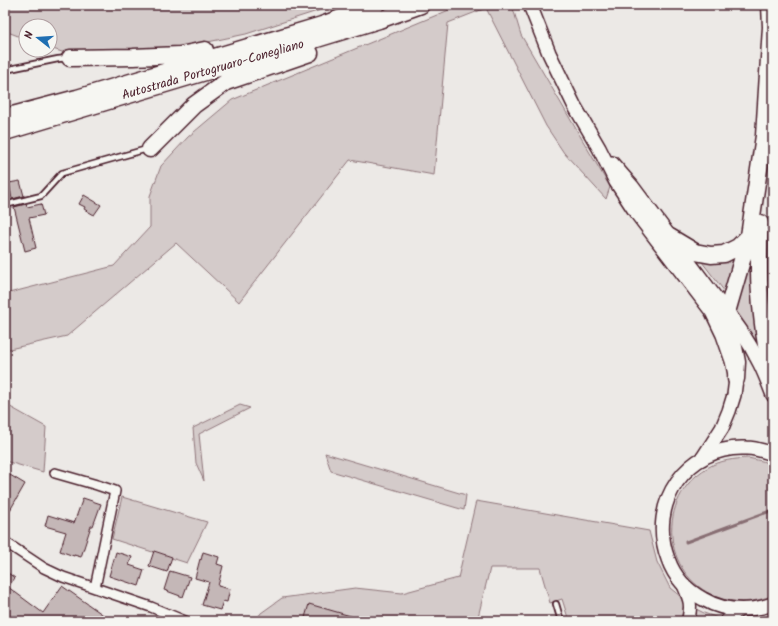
<svg xmlns="http://www.w3.org/2000/svg" width="778" height="626" viewBox="0 0 778 626" font-family="Kalam,sans-serif">
	<style>
		.green { fill: #d4cbca; stroke: #8f757a }
		.lines { fill: none; stroke-linecap: round; stroke-linejoin: round }
		.stream { stroke: #886e73; stroke-width: 3 }
		.building { fill: #c4b7b7; stroke: #4a1f2b }
		.lane-casing { stroke: #4a1f2b; stroke-width: 8 }
		.street-casing { stroke: #4a1f2b; stroke-width: 12 }
		.secondary-casing { stroke: #4a1f2b; stroke-width: 15 }
		.primary-casing { stroke: #4a1f2b; stroke-width: 16 }
		.highway-casing { stroke: #4a1f2b; stroke-width: 19 }
		.lane { stroke: #f6f6f2; stroke-width: 4.5 }
		.street { stroke: #f6f6f2; stroke-width: 9 }
		.secondary { stroke: #f6f6f2; stroke-width: 12 }
		.primary { stroke: #f6f6f2; stroke-width: 13 }
		.highway { stroke: #f6f6f2; stroke-width: 16 }
		.labels { text-anchor: middle; dominant-baseline: central; stroke-width: 4; stroke-linejoin: round; paint-order: stroke }
		.street-label { font-size: 13px; fill: #4a1f2b; stroke: #f6f6f2 }
	</style>
	<rect width="100%" height="100%" fill="#ece9e6"/>
	<filter id="ink" filterUnits="userSpaceOnUse"><feTurbulence type="fractalNoise" baseFrequency=".025" numOctaves="2"/><feDisplacementMap in="SourceGraphic" scale="8" xChannelSelector="R" yChannelSelector="G"/><feConvolveMatrix kernelMatrix="1 2 1 2 8 2 1 2 1" color-interpolation-filters="sRGB"/></filter>
	<g filter="url(#ink)">
		<path class="green" d="M5,5h331l-90,29 -62,13 -113,6 -9,-1 -12,-4v-22h-24v13l-21,-8z
			M461,5h51l9,30 89,152 -4,12 -42,-46 -18,-27 -60,-118 -38,15 -14,152 -84,-15 -111,142 -63,-59 -109,93 -62,14v-56l109,-28 36,-39v-31l11,-30 27,-29 44,-37z
			M751,253l8,96 -24,-35z
			M734,257l-9,35 -23,-30h14z
			M5,404l41,23 -3,45 -38,-11z
			M240,405l10,3 -51,26 5,47 -8,-18 -3,-35z
			M325,453l141,42 -2,15 -133,-39z
			M748,458l14,3 11,4v130c-18,8 -38,9 -56,2 -56,-22 -61,-99 -10,-129 13,-8 27,-9 41,-10z
			M122,497l85,25 -20,41 -75,-24z
			M476,501l173,30 8,31 13,26 10,8 6,14 -4,11h-113l-7,-22 -12,4 -10,-35h-50l-13,53h-222l6,-8 21,-15 73,-10 47,5 56,-15z
			M696,609l8,4 14,5 -2,3h-20z"/>
		<g class="lines">
			<path class="stream" d="M686,542l87,-32"/>
		</g>
		<path class="building" d="M20,181l4,15 -12,3 -3,-16z
			M84,195l17,10 -7,10 -10,-6 1,-2 -6,-3z
			M26,204l1,3 14,-3 3,11 -15,3 7,30 -11,3 -11,-44z
			M10,475l15,9 -20,35v-36z
			M83,498l18,6 -8,22h-2l-10,31 -7,-2v1l-14,-5 6,-19 -21,-6 3,-11 26,8z
			M154,551l18,6 -5,15 -18,-6z
			M116,552l16,5 -3,8 15,5 -5,16 -30,-10z
			M203,552l16,5 -2,7 6,2 -5,20 12,3 -3,13 -4,-1 -3,9 -18,-5 7,-23 -14,-4 5,-19 1,1z
			M5,571l10,7 -7,9 35,26 19,-27 50,35h-107z
			M170,571l20,6 -7,20 -19,-7z
			M309,604l52,15 -1,2h-56z"/>
		<g class="lines">
			<g class="lane-casing">
				<path id="lane" d="M5,70l53,-11 10,-1
					M5,205l36,-9 21,-23 85,-24
					M556,604l5,17"/>
			</g>
			<g class="street-casing">
				<path id="street" d="M55,473l42,12 18,6 -20,97
					M5,542l39,26 19,9 88,30 34,14"/>
			</g>
			<g class="secondary-casing">
				<path id="secondary" d="M683,584c7,16 9,20 5,37
					M726,621l13,-11"/>
			</g>
			<g class="primary-casing">
				<path id="primary" d="M530,5l19,48 25,52 25,43 17,34 21,32 75,98 11,23 9,26 4,18 -2,16 -5,16 -7,17 -20,31
					M612,163l20,23 38,51 49,65c16,18 30,40 41,62 5,10 9,21 13,31
					M773,454c-9,-3 -17,-6 -27,-6 -59,-3 -99,56 -78,111 6,17 18,31 35,40 22,13 46,13 70,5"/>
			</g>
			<g class="highway-casing">
				<path id="highway" d="M70,58l63,-1 47,-2 25,-5
					M5,117l72,-19 245,-73 54,-20
					M5,132l227,-68 62,-18 85,-26 42,-15
					M150,149l44,-44 32,-23 84,-29
					M760,223c-1,23 -2,47 0,70 2,31 7,61 13,91
					M670,237l25,15 16,3 13,-1 14,-7 11,-11
					M736,379l1,-17 -10,-50 22,-76 15,-100 7,-109 -1,-22"/>
			</g>
			<use href="#lane" class="lane"/>
			<use href="#street" class="street"/>
			<use href="#secondary" class="secondary"/>
			<use href="#primary" class="primary"/>
			<use href="#highway" class="highway"/>
		</g>
	</g>
	<g class="labels">
		<g class="street-label">
			<text transform="translate(213 70) rotate(-16)">Autostrada Portogruaro-Conegliano</text>
		</g>
	</g>
	<rect width="778" height="626" fill="none" stroke="#f6f6f2" stroke-width="20"/>
	<rect x="10" y="10" width="758" height="606" fill="none" stroke="#4a1f2b" stroke-width="1.5" filter="url(#ink)"/>
	<g transform="translate(38 38) rotate(287)"><circle r="19" fill="#f6f6f2" stroke="#b1a0a2"/>
	<path d="M0-3L7 15L0 10L-7 15Z" fill="#1f6fb2"/>
	<text y="-6" font-size="11" font-weight="bold" text-anchor="middle" fill="#4a1f2b">N</text>
	</g>
</svg>
